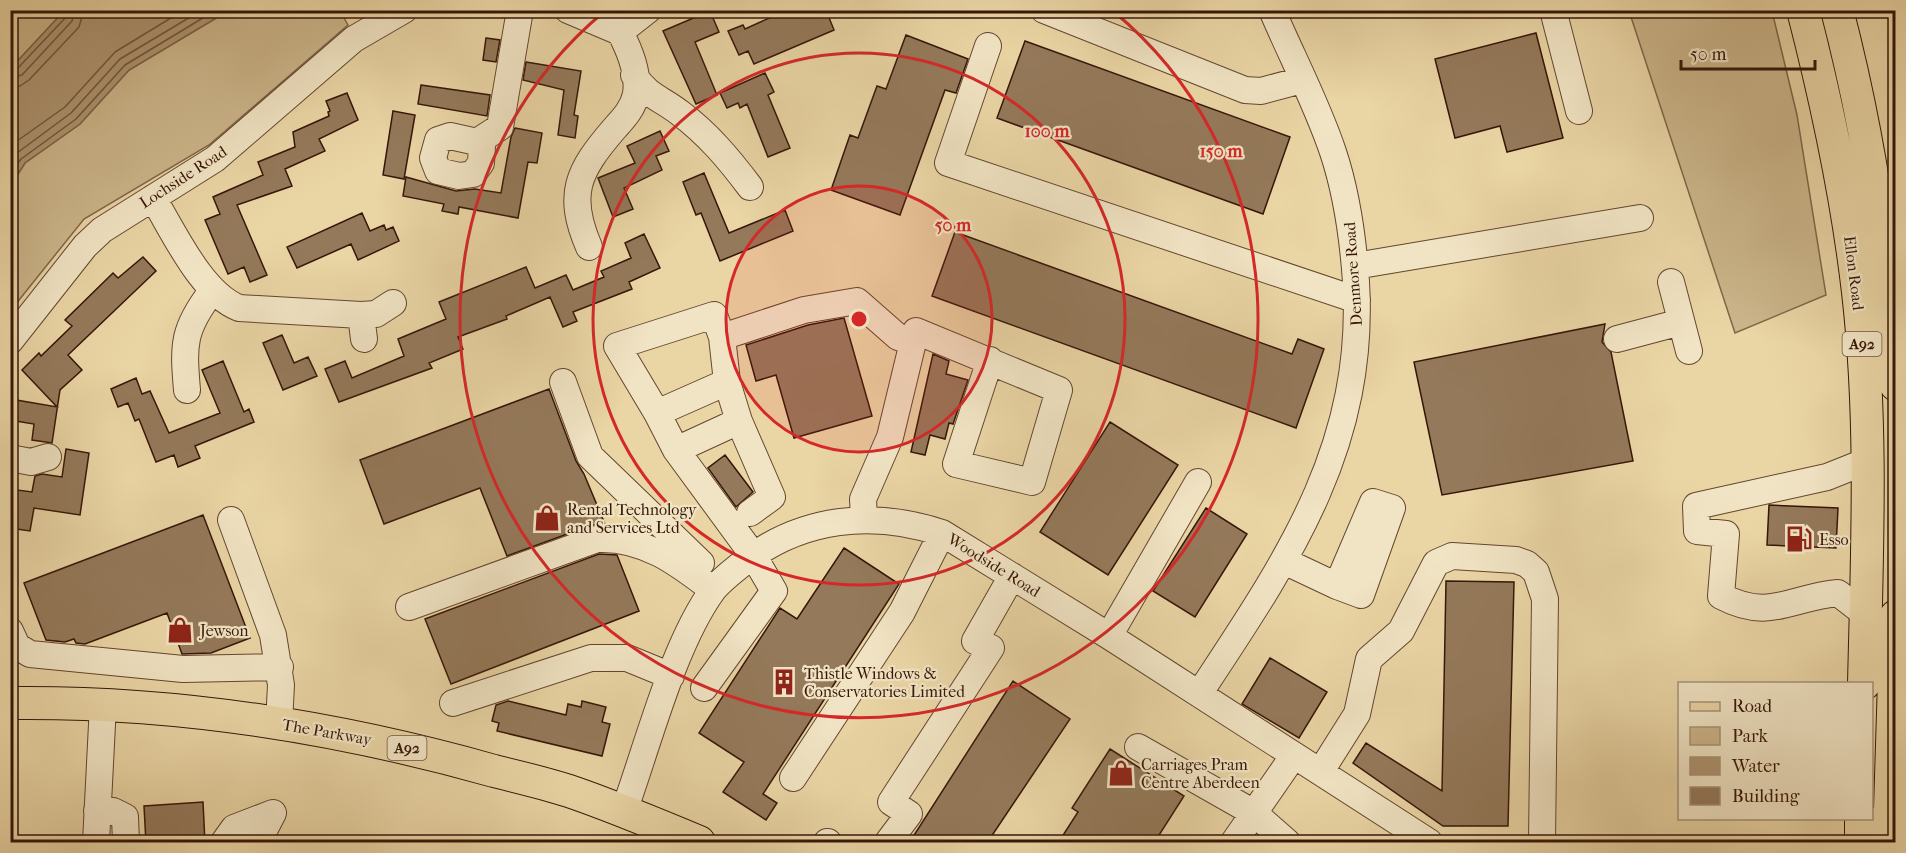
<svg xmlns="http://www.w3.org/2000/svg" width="1906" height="853" viewBox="0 0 1906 853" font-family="'IM FELL French Canon',serif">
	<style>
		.green { fill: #cbb58a; stroke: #806649; stroke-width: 1.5 }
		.water { fill: #ad9470; stroke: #7d6246; stroke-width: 1.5 }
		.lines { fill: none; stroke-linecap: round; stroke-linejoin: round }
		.shore { stroke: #72553c; stroke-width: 1.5 }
		.building { fill: #94795a; stroke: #361608; stroke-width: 1.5 }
		.minor-casing { stroke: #63462f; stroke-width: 28 }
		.major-casing { stroke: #361608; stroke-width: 34 }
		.minor { stroke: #f1e4c4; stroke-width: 26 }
		.major { stroke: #ead5a5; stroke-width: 32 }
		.ring { fill: none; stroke: #d62828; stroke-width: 3 }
		.labels { text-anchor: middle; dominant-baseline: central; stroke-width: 4.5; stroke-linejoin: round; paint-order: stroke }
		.shield { fill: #f1e4c4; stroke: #6e5440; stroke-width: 1.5 }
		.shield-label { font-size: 15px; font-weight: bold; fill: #361608 }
		.street-label { font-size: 16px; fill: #361608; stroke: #f1e4c4 }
		.poi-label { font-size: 16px; fill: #361608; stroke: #f1e4c4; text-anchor: start }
		.centre { fill: #d62828; stroke: #f1e4c4; stroke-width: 3 }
		.ring-label { font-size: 18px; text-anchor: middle; font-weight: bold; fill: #d62828; stroke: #f1e4c4; stroke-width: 4.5; stroke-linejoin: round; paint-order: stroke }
	</style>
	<rect width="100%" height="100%" fill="#ead5a5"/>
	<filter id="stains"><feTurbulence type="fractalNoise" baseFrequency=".00333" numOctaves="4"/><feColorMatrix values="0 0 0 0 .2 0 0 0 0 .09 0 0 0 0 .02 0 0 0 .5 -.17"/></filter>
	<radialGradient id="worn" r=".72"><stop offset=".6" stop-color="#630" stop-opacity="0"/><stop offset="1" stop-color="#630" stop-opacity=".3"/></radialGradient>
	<path class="green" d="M11,11h53l-53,57z
		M228,11h112l8,14 -139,120 -125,74 -73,91v-125l14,-22 55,-39 49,-54z
		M1629,11h143l25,104 29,180 -91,38z"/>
	<path class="water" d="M64,11h164l-99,59 -49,54 -55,39 -14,22v-117z"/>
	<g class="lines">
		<path class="shore" d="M10,71l7,-2 49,-52 2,-7
			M10,78l12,-3 50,-54 3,-11
			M10,88l10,-2 9,-6 50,-53 5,-17
			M10,146l55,-39 50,-55 69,-42
			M10,161l7,-8 54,-40 49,-54 82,-49
			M10,174l11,-15 55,-40 49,-54 91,-55"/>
	</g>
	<path class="building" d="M796,10h30l8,20 -80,34 -6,-13 -9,4 -11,-24 15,-6 2,4 33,-15 1,3z
		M710,11l9,21 -24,10 22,53 -21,9 -33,-73z
		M1536,33l27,105 -56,14 -7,-26 -45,12 -20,-79z
		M906,35l62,24 -12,34 -11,-3 -45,125 -69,-25 19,-55 8,3 19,-52 9,3z
		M486,38l14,2 -4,22 -13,-2z
		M1025,41l265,96 -27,77 -266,-96z
		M526,62l55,9 -7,44 4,1 -3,22 -17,-3 6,-45 -41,-10z
		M765,73l9,19 -6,3 22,53 -22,9 -21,-53 -7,4 -2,-5 -11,5 -7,-15z
		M421,85l69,10 -3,21 -69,-12z
		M347,93l11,27 -39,19 6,12 -40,18 7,17 -55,19 30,70 -17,7 -6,-15 -16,7 -23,-54 15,-6 -7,-17 50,-22 -5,-13 37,-15 -2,-15 36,-16 -1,-4 2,-1 -4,-10z
		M393,111l22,4 -11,64 -21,-4z
		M515,128l27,5 -5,30 -9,-1 -10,56 -59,-11 -1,7 -16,-3 2,-7 -41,-8 3,-19 50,14 19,-2 26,4 10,-56z
		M660,131l9,20 -13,5 6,14 -38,18 9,21 -20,8 -15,-39 37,-15 -8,-17z
		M704,173l25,60 56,-23 8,21 -73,30 -19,-48 -5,2 -13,-33z
		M362,213l8,18 14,-6 2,5 7,-3 6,14 -41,19 -7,-16 -54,24 -10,-21z
		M955,232l337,122 6,-15 26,10 -28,79 -364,-132z
		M644,234l16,34 -31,14 3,7 -59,23 4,9 -14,6 -13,-30 -44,19 1,3 -49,18 5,12 -34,14 3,5 -93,34 -14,-33 20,-8 7,17 52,-22 -6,-17 48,-20 -7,-17 87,-35 9,21 31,-13 7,15 31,-13 -3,-6 30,-13 -6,-15z
		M143,257l13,14 -88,84 14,15 -22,20 -8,53 -20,-3 2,-16 -24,-4v-21l47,8 -35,-37 17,-17 2,3 31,-30 -7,-6 48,-47 5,5z
		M844,318l28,98 -78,22 -18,-63 -20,6 -10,-36 62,-20z
		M1605,324l-3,18 9,10 22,109 -191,34 -28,-133z
		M282,335l12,28 14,-6 9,19 -34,14 -20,-47z
		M933,354l16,7 -3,13 22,6 -15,44 -4,-1 -4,16 -15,-4 -5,20 -14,-3z
		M223,361l21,51 5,-3 5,13 -59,24 5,12 -22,9 -4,-12 -18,7 -17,-43 -4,2 -7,-18 -10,4 -7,-18 25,-11 6,16 8,-3 19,42 51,-20 -18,-43z
		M549,389l27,72 8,13 21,50 -13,1 -85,31 -27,-68 -96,36 -24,-64z
		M1110,422l68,43 -70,110 -68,-43z
		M66,449l23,4 -9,62 -46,-7 -4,23 -20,-3v-39l22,3 3,-16 7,-2 20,3z
		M725,455l28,37 -17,15 -28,-39z
		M1769,505l69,3 -2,40 -69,-3z
		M1206,508l41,26 -52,83 -42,-26z
		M203,515l47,123 -39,15 -29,1 -15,-41 -82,31 -9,-1 -2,-4 -9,3 -19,-2 -22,-57z
		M844,548l55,36 -136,210 14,9 -11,17 -43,-28 21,-30 -45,-29 81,-125 17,11z
		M599,554l18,1 22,56 -188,73 -26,-65z
		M1446,581l68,1 -6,244h-65l-90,-63 13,-20 76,48z
		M1270,658l57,34 -28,46 -57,-34z
		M1013,681l57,38 -83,124h-78z
		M508,701l58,14 2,-11 13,3 1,-6 24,6 -4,15 8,2 -8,32 -105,-25 2,-8 -7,-2 4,-16z
		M1110,749l74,47 -30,47h-96l20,-31 -6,-4z
		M203,802l2,41h-59l-2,-37z"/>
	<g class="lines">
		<g class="minor-casing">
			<path id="minor" d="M568,10l52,22c9,17 19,42 16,62 -3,15 -13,25 -22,35 -36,42 -48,65 -25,118
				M1044,10l201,80 16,1 41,-11
				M1553,10l26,101
				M620,32l28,-22
				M988,46l-40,117 409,137
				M634,75c14,22 27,23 46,38 28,21 49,46 70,74
				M477,142l5,4 -1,17 -8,11 -14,2 -21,-5 -5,-13 5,-18 12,-4 27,6 23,-15 20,-117
				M153,198c21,34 48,95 86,110l122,7 15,-1 17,-11
				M1355,266l285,-48
				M1671,282l18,69
				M361,315l3,24
				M1617,339l64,-17
				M10,341l75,-95 17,-16 113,-71 139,-120 50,-29
				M913,342l3,-11 143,59 -27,92 -76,-18 34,-104
				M563,382l27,74 111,107
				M187,390c-4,-46 -4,-61 25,-99
				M657,413l70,-31 -5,-45
				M739,421l33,76 -22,16
				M676,450l63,-29 -12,-39
				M10,458l21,4 17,-5
				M231,520l42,115 8,50 -2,38
				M1284,561l53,25 36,-84 19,6 -31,87 -24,-9
				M409,607l188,-68c47,-2 81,24 116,51
				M1865,614l-27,-21c-47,4 -68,29 -117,3l5,-62 -29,-3 -1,-25 131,-29 40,-16
				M10,631l7,15 13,8 153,15 97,-2
				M1109,636l89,-154
				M704,688l70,-97 -21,-36 -77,-105 -19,-37 -40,-67 97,-31 8,22 82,-27 53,-9 41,36 15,5 -23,95 -27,62 1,20
				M1199,694c87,-132 167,-246 157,-412 -3,-44 -9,-88 -23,-130 -16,-48 -41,-95 -61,-142
				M453,703l138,-45h36l44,18
				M1138,747l116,66 33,29
				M1321,771l36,-57 12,-55 32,-28 35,-68 16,-7 64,4 11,4 9,8 9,27 -3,243
				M793,778l109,-166 40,-79
				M97,811h16l12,6 1,25
				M624,811c24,-66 49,-166 89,-221 8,-10 20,-19 30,-27 59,-46 130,-53 199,-30l167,103 320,206
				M96,842l7,-137
				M224,842l10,-14 39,-15 -15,29
				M827,842h1
				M888,842l21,-28 -18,-12 100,-154 -16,-7 37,-65
				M1234,842l60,-87"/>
		</g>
		<g class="major-casing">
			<path id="major" d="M1803,10c24,93 44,187 55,282 15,130 9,261 6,392
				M1837,10c32,123 51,249 59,375
				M10,703c164,-2 328,24 484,68 25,6 50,12 75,20 44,15 87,33 130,51
				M1861,842v-24
				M1889,842l7,-226"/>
		</g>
		<use href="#minor" class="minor"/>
		<use href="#major" class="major"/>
	</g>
	<circle cx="859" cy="319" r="133" fill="#d62828" fill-opacity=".12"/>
	<g class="ring">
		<circle cx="859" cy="319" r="133"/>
		<circle cx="859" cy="319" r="266"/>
		<path d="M1113 11A399 399 0 1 1 605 11"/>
	</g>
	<defs>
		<g id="shop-bare" transform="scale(2.07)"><path d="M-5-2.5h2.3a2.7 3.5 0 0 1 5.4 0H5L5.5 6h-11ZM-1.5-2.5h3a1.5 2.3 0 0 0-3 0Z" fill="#8f2418" stroke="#f1e4c4" stroke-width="2.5" paint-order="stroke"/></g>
		<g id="fuel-bare" transform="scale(2.07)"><path d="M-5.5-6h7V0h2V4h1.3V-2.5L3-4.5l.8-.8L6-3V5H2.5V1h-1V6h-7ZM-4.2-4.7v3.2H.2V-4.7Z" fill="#8f2418" stroke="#f1e4c4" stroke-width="2.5" paint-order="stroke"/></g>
		<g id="building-bare" transform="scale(2.07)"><path d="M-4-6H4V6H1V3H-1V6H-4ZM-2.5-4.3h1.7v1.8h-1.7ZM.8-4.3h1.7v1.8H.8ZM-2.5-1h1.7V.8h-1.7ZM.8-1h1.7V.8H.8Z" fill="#8f2418" stroke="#f1e4c4" stroke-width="2.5" paint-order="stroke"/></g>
	</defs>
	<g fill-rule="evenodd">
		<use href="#shop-bare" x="547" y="518"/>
		<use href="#fuel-bare" x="1799" y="539"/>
		<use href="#shop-bare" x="180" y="630"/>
		<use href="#building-bare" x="784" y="682"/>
		<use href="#shop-bare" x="1121" y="773"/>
	</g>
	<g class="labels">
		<g class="shield">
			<rect x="1842.5" y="332" width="39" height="24" rx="4.5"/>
			<rect x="387.5" y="736" width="39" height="24" rx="4.5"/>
		</g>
		<g class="shield-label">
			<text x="1862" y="344">A92</text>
			<text x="407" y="748">A92</text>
		</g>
		<g class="street-label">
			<text transform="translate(183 177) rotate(-33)">Lochside Road</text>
			<text transform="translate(1854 273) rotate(83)">Ellon Road</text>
			<text transform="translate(1353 274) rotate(-94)">Denmore Road</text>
			<text transform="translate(994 565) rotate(32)">Woodside Road</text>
			<text transform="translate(327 732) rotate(10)">The Parkway</text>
		</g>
		<g class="poi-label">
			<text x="567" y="509">Rental Technology<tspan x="567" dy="18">and Services Ltd</tspan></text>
			<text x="1819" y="539">Esso</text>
			<text x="200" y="630">Jewson</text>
			<text x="804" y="673">Thistle Windows &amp;<tspan x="804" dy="18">Conservatories Limited</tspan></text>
			<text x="1141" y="764">Carriages Pram<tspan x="1141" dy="18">Centre Aberdeen</tspan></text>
		</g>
	</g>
	<circle cx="859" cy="319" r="9" class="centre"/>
	<g class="ring-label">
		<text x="1047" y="137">100 m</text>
		<text x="1221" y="157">150 m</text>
		<text x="953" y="231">50 m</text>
	</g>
	<rect width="1906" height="853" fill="none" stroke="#ead5a5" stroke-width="36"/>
	<rect x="12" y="12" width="1882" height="829" fill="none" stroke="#361608" stroke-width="3"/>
	<rect x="18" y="18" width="1870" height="817" fill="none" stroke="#361608" stroke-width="1.5"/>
	<rect x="1678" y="682" width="195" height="138" fill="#f1e4c4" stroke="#a69279" stroke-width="1.5"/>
	<rect x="1690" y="702" width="30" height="9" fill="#ead5a5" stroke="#a69279" stroke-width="1.5"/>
	<text x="1732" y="712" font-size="18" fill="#361608">Road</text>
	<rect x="1690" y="727" width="30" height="18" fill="#cbb58a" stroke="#a69279" stroke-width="1.5"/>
	<text x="1732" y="742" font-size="18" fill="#361608">Park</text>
	<rect x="1690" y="757" width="30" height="18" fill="#ad9470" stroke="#a69279" stroke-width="1.5"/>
	<text x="1732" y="772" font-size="18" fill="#361608">Water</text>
	<rect x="1690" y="787" width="30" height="18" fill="#94795a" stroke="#a69279" stroke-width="1.5"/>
	<text x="1732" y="802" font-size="18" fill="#361608">Building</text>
	<path d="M1681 60v9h134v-9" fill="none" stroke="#361608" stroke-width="3"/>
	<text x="1690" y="60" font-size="18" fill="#361608" stroke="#f1e4c4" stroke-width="4.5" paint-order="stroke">50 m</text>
	<rect width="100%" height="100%" filter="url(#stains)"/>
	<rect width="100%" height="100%" fill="url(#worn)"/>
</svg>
